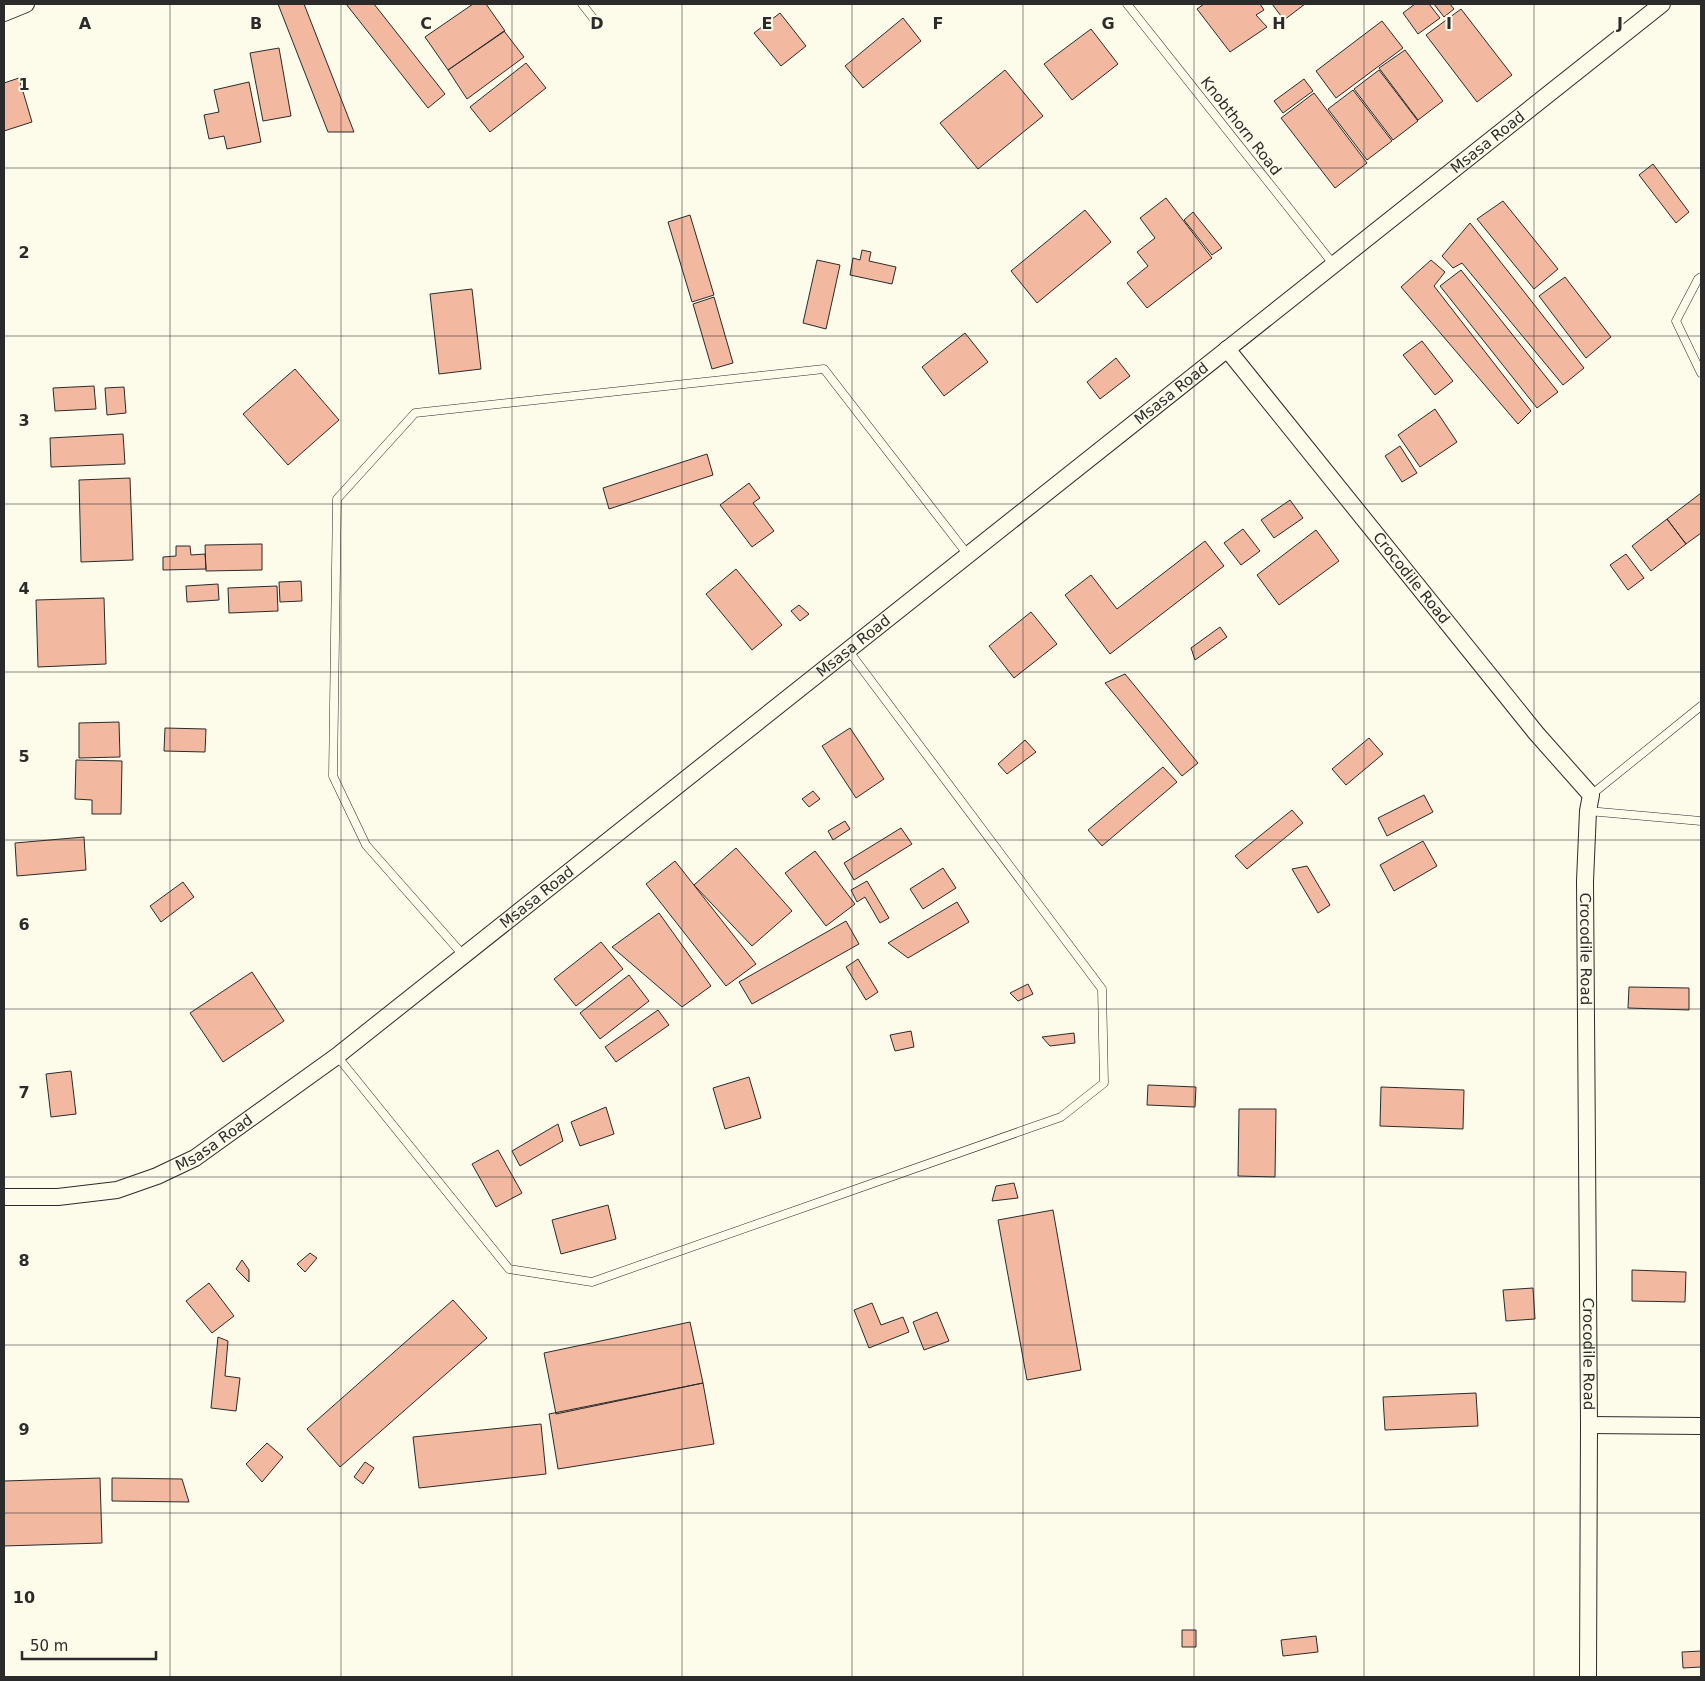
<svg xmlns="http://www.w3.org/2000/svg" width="1705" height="1681" viewBox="0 0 1705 1681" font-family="'DejaVu Sans',sans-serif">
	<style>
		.building { fill: #f2b8a0; stroke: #2b2b2b }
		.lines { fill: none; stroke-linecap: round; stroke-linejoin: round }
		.service-casing { stroke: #2b2b2b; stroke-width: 9 }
		.minor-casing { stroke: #2b2b2b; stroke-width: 18 }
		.service { stroke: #fdfbea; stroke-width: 8 }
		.minor { stroke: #fdfbea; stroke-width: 16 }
		.grid { fill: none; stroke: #2b2b2b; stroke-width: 1; stroke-opacity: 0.55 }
		.labels { text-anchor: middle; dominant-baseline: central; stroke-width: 4; stroke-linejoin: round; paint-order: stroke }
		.street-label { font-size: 15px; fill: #2b2b2b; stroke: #fdfbea }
		.grid-label { font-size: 16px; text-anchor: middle; font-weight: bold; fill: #2b2b2b; stroke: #fdfbea; stroke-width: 4; stroke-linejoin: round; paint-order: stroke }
	</style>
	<rect width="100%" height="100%" fill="#fdfbea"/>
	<path class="building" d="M278,4h26l50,128h-26z
		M346,4h28l71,90 -17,14z
		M473,4h13l19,27 -57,39 -23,-33z
		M1204,4h56l4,6 -8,5 11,12 -37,25 -33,-43z
		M1272,4h33l-21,16z
		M1415,4h14l11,14 -22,16 -15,-21z
		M1434,4h16l4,5 -10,8z
		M1461,9l51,66 -35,27 -51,-67z
		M780,13l26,33 -25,20 -27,-33z
		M903,18l18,23 -58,47 -18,-22z
		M1382,21l21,27 -67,50 -20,-27z
		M1091,29l27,35 -46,36 -28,-36z
		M504,31l20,26 -57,42 -19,-29z
		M279,48l12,68 -28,5 -13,-68z
		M1405,50l38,51 -25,19 -39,-52z
		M526,63l20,25 -56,44 -20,-25z
		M1005,70l38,46 -65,53 -38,-46z
		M1379,70l39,51 -25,19 -39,-51z
		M19,78l13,44 -28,9v-48z
		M1304,79l9,12 -30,22 -9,-12z
		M249,82l12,60 -34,7 -3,-13 -15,3 -5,-24 15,-3 -5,-22z
		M1353,90l39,51 -25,19 -39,-51z
		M1314,93l53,70 -32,25 -54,-70z
		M1653,164l36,48 -13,11 -37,-48z
		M1166,198l46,60 -65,50 -20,-25 21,-17 -11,-14 18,-14 -15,-20z
		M1503,201l55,68 -24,20 -57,-70z
		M1085,210l26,32 -74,61 -26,-32z
		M1193,212l29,36 -10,7 -28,-35z
		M690,215l24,80 -22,7 -24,-80z
		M1470,223l114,145 -21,17 -101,-122 -9,5 -11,-12z
		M862,250l9,2 -2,9 27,6 -4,17 -42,-9 3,-17 7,2z
		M817,260l23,5 -14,64 -23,-6z
		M1431,260l14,12 -11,14 97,125 -13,13 -117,-137z
		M1461,270l97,122 -21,16 -97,-122z
		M1565,277l46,60 -25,21 -47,-62z
		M472,289l9,80 -42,5 -9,-80z
		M714,297l19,66 -21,6 -19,-65z
		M965,333l23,29 -44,34 -22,-29z
		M1422,341l31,40 -18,14 -32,-40z
		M1116,358l14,18 -30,23 -13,-17z
		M295,369l44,51 -51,45 -45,-51z
		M94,386l2,23 -41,2 -2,-23z
		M124,387l2,26 -19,2 -2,-27z
		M1435,409l22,33 -37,25 -22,-32z
		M123,434l2,30 -74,3 -1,-29z
		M1400,446l17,27 -15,9 -17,-26z
		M707,454l6,21 -104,34 -6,-21z
		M130,478l3,82 -52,2 -2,-82z
		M749,483l11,15 -7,5 21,28 -22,16 -32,-42z
		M1701,493v40l-15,11 -19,-25z
		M1290,500l13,18 -29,20 -13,-18z
		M1667,519l19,25 -35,27 -19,-25z
		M1243,529l17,22 -19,14 -17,-22z
		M1316,530l23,31 -60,44 -22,-30z
		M1205,541l19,25 -114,88 -45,-59 26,-20 26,34z
		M262,544v26l-56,1 -1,-26z
		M176,546h14l1,9 14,-1 1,15 -43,1v-13l13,-1z
		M1626,554l18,24 -16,12 -18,-25z
		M736,569l46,56 -30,25 -46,-56z
		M301,581l1,20 -22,1 -1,-20z
		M218,584l1,16 -32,2 -1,-16z
		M277,586l1,25 -49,2 -1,-25z
		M104,598l2,66 -68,3 -2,-67z
		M799,605l10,9 -9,7 -9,-10z
		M1031,612l26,32 -43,34 -25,-32z
		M1220,627l7,10 -32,23 -4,-12z
		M1125,674l73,89 -16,13 -77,-93z
		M119,722l1,35 -41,1v-35z
		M165,728l41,1 -1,23 -41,-1z
		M850,728l34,51 -28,19 -34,-52z
		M1369,738l14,16 -37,31 -14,-16z
		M1025,740l11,12 -29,22 -9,-10z
		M76,760l46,1 -1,53h-29v-14l-17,-1z
		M1163,767l14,15 -75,64 -14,-16z
		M813,791l7,8 -11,8 -7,-8z
		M1424,795l9,17 -46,24 -9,-18z
		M1292,810l11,13 -56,46 -12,-13z
		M845,821l5,8 -17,11 -5,-9z
		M901,828l11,16 -58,36 -10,-17z
		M84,837l2,33 -69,6 -2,-33z
		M1423,841l14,25 -43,25 -14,-26z
		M736,848l56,63 -40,35 -58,-61z
		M815,851l40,53 -29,22 -41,-53z
		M675,861l81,103 -30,22 -80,-102z
		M1307,866l23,39 -12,8 -26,-44z
		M943,868l13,20 -33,21 -13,-20z
		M867,881l22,37 -9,5 -15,-26 -8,5 -6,-12z
		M183,882l11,15 -33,25 -11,-16z
		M957,902l12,20 -61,36 -20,-15z
		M659,913l52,73 -29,21 -70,-60z
		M846,921l13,23 -107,60 -13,-22z
		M601,942l22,27 -47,37 -22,-27z
		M858,959l20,33 -12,8 -20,-33z
		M252,972l32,49 -61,41 -33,-49z
		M629,975l20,26 -49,38 -20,-26z
		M1028,984l5,10 -15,7 -8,-8z
		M1629,987l60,1v22l-61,-2z
		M658,1010l11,15 -53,37 -11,-15z
		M911,1031l3,16 -19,4 -5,-16z
		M1074,1033l1,10 -25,3 -8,-9z
		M71,1071l5,43 -25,3 -5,-43z
		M749,1077l12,41 -36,11 -12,-41z
		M1148,1085l48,2 -1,20 -48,-2z
		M1381,1087l83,3 -1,39 -83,-3z
		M606,1107l8,27 -34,12 -9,-24z
		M1239,1109h37l-1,68 -37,-1z
		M558,1124l5,17 -43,25 -8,-15z
		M498,1150l24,43 -26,14 -24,-43z
		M1014,1183l4,15 -26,3 4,-15z
		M608,1205l8,34 -55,15 -9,-34z
		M1053,1210l28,160 -54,10 -29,-160z
		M310,1253l7,5 -12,14 -8,-8z
		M242,1260l7,10v12l-13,-13z
		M1632,1270l54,2 -1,30 -53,-1z
		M209,1283l25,33 -22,17 -26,-32z
		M1533,1288l2,31 -29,2 -3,-31z
		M453,1300l34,38 -147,129 -33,-38z
		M872,1303l9,22 22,-8 6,15 -40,16 -15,-38z
		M937,1312l12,29 -25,9 -11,-28z
		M690,1322l13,61 -147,31 -12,-61z
		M218,1337l10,4 -3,35 15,2 -4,33 -25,-3z
		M703,1383l11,61 -156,25 -9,-55z
		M1476,1393l2,33 -93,4 -2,-33z
		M541,1424l5,50 -127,14 -6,-51z
		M267,1443l16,14 -21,25 -16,-18z
		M365,1462l9,6 -11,16 -9,-7z
		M100,1478l2,65 -98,3v-65z
		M112,1478l70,1 7,23 -77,-1z
		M1182,1630h14v17h-14z
		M1316,1636l2,16 -35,4 -2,-16z
		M1701,1651v16l-18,1 -1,-16z"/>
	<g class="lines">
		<g class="service-casing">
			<path id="service" d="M582,4l15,19
				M1127,4l207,261
				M1701,277l-3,2 -22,42 25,52
				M1591,795l110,-89
				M1588,811l113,10
				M464,956l-98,-111 -33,-69 4,-277 78,-86 409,-44 144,186
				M337,1056l172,213 83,13 469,-165 43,-34 -2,-94 -254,-339"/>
		</g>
		<g class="minor-casing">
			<g id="minor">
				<path d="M4,13l22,-9"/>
				<path id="s1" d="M1227,349l309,384 55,62 -3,16 -3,70 4,544 -1,252"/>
				<path id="s2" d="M4,1197h54l59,-7 40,-14 38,-18 142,-102 1325,-1052"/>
				<path d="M1589,1425l112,1"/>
			</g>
		</g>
		<use href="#service" class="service"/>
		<use href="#minor" class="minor"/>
	</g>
	<path class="grid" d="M170,4v1673M341,4v1673M512,4v1673M682,4v1673M852,4v1673M1023,4v1673M1194,4v1673M1364,4v1673M1534,4v1673M4,168h1697M4,336h1697M4,504h1697M4,672h1697M4,840h1697M4,1009h1697M4,1177h1697M4,1345h1697M4,1513h1697"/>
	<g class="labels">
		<g class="street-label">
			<text transform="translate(1241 126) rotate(52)">Knobthorn Road</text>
			<text stroke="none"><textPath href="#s2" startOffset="1842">Msasa Road</textPath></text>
			<text stroke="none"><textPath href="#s2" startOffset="1438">Msasa Road</textPath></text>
			<text stroke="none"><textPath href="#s1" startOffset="294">Crocodile Road</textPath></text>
			<text stroke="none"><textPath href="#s2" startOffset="1032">Msasa Road</textPath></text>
			<text stroke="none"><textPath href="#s2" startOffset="628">Msasa Road</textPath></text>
			<text stroke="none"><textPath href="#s1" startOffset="730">Crocodile Road</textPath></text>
			<text stroke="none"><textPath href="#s2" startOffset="222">Msasa Road</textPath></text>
			<text stroke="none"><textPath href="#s1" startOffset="1135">Crocodile Road</textPath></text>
		</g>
	</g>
	<g class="grid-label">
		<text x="85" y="29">A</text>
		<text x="256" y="29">B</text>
		<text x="426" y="29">C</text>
		<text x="597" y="29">D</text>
		<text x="767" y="29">E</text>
		<text x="938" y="29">F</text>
		<text x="1108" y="29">G</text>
		<text x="1279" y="29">H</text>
		<text x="1449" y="29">I</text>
		<text x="1620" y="29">J</text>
		<text x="24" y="90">1</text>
		<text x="24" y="258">2</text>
		<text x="24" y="426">3</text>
		<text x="24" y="594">4</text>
		<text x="24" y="762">5</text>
		<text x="24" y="930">6</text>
		<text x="24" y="1098">7</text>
		<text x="24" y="1266">8</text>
		<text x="24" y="1435">9</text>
		<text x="24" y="1603">10</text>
	</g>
	<rect width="1705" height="1681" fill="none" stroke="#2b2b2b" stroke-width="10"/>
	<path d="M22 1651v8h134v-8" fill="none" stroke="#2b2b2b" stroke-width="2.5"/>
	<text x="30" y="1651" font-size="15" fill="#2b2b2b" stroke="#fdfbea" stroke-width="4" paint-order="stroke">50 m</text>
</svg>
